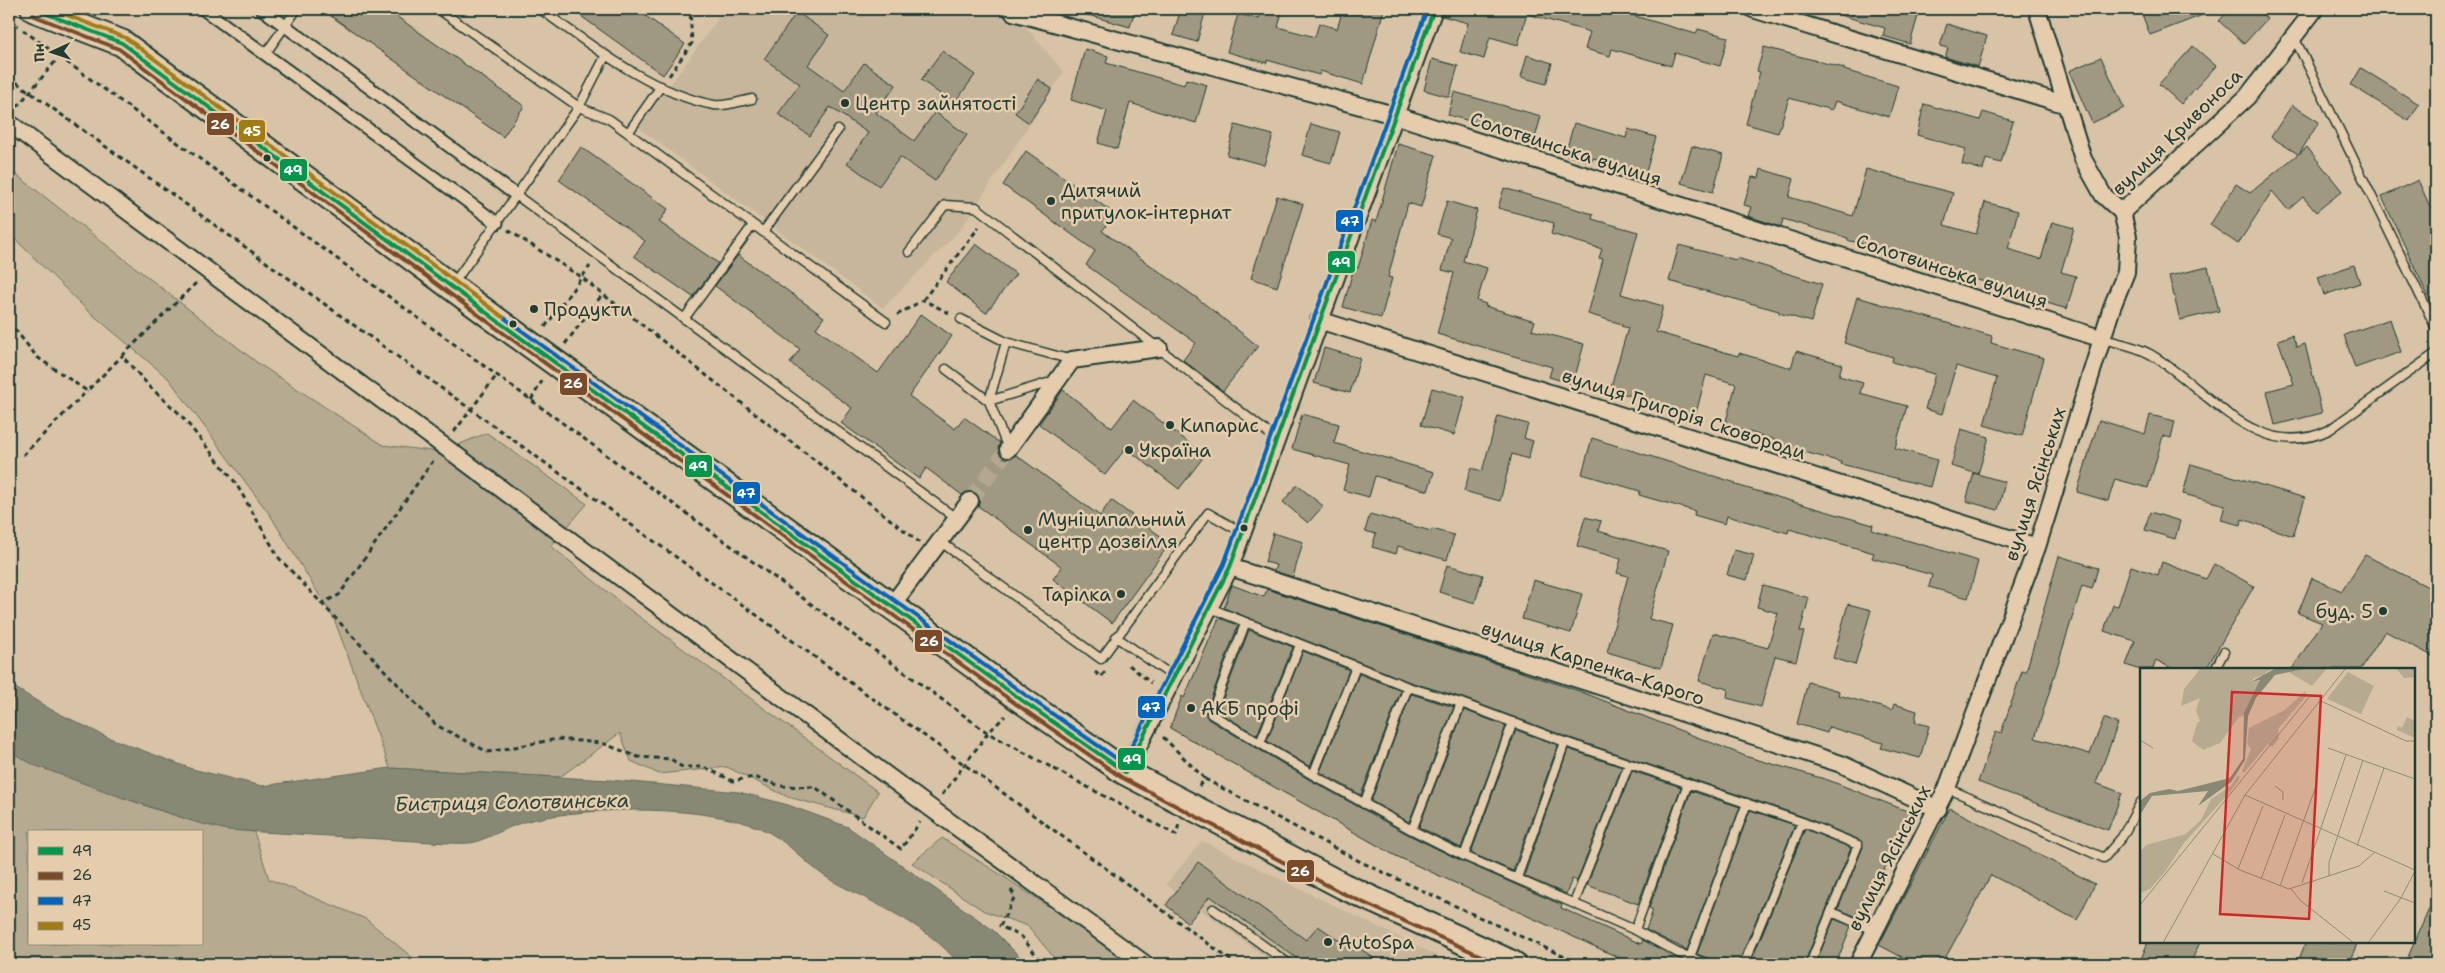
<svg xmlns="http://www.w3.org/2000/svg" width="2445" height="973" viewBox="0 0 2445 973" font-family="'Shantell Sans',sans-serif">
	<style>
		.built { fill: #c7b69b }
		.green { fill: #b6aa91; stroke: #6a7462; fill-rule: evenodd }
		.water { fill: #878974; stroke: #5d6b5a }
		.building { fill: #9f9982; stroke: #1f3d34 }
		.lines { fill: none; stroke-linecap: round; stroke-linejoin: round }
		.minor-tunnel { stroke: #b3a88f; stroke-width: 16; stroke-dasharray: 16 8; stroke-linecap: butt }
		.service-casing { stroke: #1f3d34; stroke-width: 11 }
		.pedestrian-casing { stroke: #1f3d34; stroke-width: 15 }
		.minor-casing { stroke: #1f3d34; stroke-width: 20 }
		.primary-casing { stroke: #1f3d34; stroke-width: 29 }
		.path { stroke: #1f3d34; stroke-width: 3; stroke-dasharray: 5 4; stroke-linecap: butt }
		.service { stroke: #e4ccad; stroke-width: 8 }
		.pedestrian { stroke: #e4ccad; stroke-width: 11 }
		.minor { stroke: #e4ccad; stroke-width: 16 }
		.primary { stroke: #e4ccad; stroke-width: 25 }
		.bus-1-casing { stroke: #e4ccad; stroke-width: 8 }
		.bus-2-casing { stroke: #e4ccad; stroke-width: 8 }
		.bus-3-casing { stroke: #e4ccad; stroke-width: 8 }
		.bus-4-casing { stroke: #e4ccad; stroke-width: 8 }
		.bus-1 { stroke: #05964d; stroke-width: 4 }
		.bus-2 { stroke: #7a4b2a; stroke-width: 4 }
		.bus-3 { stroke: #0065bd; stroke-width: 4 }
		.bus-4 { stroke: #a17c15; stroke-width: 4 }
		.poi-dot { fill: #1f3d34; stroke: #e4ccad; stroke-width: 2 }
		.labels { text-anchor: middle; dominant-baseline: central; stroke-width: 5; stroke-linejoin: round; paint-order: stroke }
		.poi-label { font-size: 19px; fill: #1f3d34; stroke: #e4ccad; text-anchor: start }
		.street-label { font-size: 19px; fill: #1f3d34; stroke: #e4ccad }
		.water-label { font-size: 20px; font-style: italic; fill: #29453a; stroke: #e4ccad }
		.inset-road { fill: none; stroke: #8e8d78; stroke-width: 1 }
		.view { fill: #cd2929; fill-opacity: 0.15; stroke: #cd2929; stroke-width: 2.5 }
		.inset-edge { fill: none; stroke: #1f3d34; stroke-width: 2.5 }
		.line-badge { stroke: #e4ccad; stroke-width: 2 }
		.badge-label { font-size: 14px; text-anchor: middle; font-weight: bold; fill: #fff }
	</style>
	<rect width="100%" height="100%" fill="#d8c3a6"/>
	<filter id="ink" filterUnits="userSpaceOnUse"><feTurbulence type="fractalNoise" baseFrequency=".02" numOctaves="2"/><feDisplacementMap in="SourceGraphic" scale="10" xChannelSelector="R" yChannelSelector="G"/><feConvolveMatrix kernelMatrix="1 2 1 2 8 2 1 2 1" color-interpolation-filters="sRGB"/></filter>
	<g filter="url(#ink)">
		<path class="built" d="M725,9h275l13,3 51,60 -104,158 -77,78 -244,-180z
			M1202,841l252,123h-179l-109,-80z"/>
		<path class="green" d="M9,169l250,195 124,81 57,7 47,-19 100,71 -36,42 75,61 252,185 -15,25 -75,-20 -61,-30 -68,7 -28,-13 -11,-28 -60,44 -170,-9 -56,-149 -64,-104 -101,-136 -83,-70 -77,-76z
			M9,751c29,16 60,27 91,38 50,19 101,38 154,43l15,47 97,40 54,45h-411zM29,832h172v112h-172z
			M942,838l61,38 131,88h-75l-31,-38 -44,-15 -72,-48z"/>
		<path class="water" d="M9,684l41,25 57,28 85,32 70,17 128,-18 220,12 129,12 49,13 60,22 145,103 34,34h-68c-31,-39 -82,-59 -125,-82 -27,-15 -45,-42 -74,-54 -58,-23 -167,-22 -228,-8 -20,4 -38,16 -57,22 -8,2 -18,1 -26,1l-222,-13 -32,-8 -74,-25 -87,-32 -25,-14z"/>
		<path class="building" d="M321,9h65l138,97 -21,31z
			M571,9h65l49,35 -22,31z
			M1082,9h53l-5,18 -49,-14z
			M1181,9h25l-9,33 -24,-7z
			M1262,9h21l-5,18 37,10 4,-14 18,6 6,-20h41l-21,75 -43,-13 -1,4 -52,-15v3l-40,-11 11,-38 21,5z
			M1444,9h167l85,25 2,-5 30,8 -8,29 -45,-13 -4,13 -59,-17 -2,7 -25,-7 5,-17 -63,-18 -9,31 -28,-8 -6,22 -24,-7 8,-29 -26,-7z
			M1833,9h87l-10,35 -27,-8 2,-8 -52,-15z
			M2140,9h76v1l-66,25z
			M2230,9h27l10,10 -23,25 -25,-23z
			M797,12l32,23 -21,30 36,26 20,-28 32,22 -20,28 38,28 21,-29 32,23 -32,46 -35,-24 -21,29 -32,-23 21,-30 -38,-26 -20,29 -32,-22 22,-30 -36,-25z
			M1947,24l40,12 -9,31 -33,-10 3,-9 -8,-2z
			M2193,46l23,20 -35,38 -22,-20z
			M1764,47l80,21v2l54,16 -9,31 -54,-16 -3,9 -43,-12 -11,35 -32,-9 14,-52 -3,-1z
			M1085,49l23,7 -2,7 78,22 2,-6 21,6 -11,38 -66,-20 -13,46 -19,-6 9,-32 -36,-11z
			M942,51l33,24 -21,29 -33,-24z
			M1527,55l25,8 -6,21 -25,-7z
			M2101,57l23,51 -32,15 -23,-52z
			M1432,59l26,7 -9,31 -25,-7z
			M2361,68l58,36 -10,17 -58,-36z
			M1038,79l14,10 -23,34 -14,-10z
			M1454,92l87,24 -7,26 -29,-8 1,-3 -58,-16z
			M1924,104l56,16 3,-8 30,9 -12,42 -15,-4 -3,11 -21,-6 4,-15 -49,-14z
			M2292,105l27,17 -20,32 8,-7 35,44 -26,21 -13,-15 -15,13 -16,-19 -34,53 -28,-19 26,-41 14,9 48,-39 -27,-17z
			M1574,123l52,15 2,-9 28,8 -10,35 -53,-14 -1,4 -27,-7z
			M1311,124l29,8 -9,31 -29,-8z
			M1235,125l38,10 -9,30 -37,-10z
			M1398,144l38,11 -15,52 -13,-4 -20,74 4,1 -11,40 -38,-11 11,-40 4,1 14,-48 4,2z
			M1692,146l31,9 -10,37 -32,-9z
			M581,147l87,62 -9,13 59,41 -25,34 -59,-41 11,-15 -86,-61z
			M1026,151l89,63 -13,17 95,67 61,48 -35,45 -40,-31 13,-17 -110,-78 9,-14 -92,-66z
			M1761,169l33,10 -5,18 64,19 13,-47 87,24 -9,32 32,9 9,-32 33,9 -10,38 33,10 11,-37 22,6 -13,44 15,4 -9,33 -37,-11 1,-4 -119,-31 1,-5 -66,-18 1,-2 -65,-19 -2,8 -33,-11 3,-9 -7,-2 8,-28 7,1z
			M2418,180l18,40v93l-54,-116z
			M1504,188l89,26 -1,5 46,13 -17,62 42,12 -7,26 82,24 1,-3 52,15 5,-17 46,13 -3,12 24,7 -3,10 47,13 -12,42 42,12 -7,27 -89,-23v-2l-59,-16 1,-4 -58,-17 11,-41 -30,-9 -11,42 -29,-8v-3l-56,-16 18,-62 -7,-2 1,-2 -34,-10 15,-55 -4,-1 3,-9 -51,-15 3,-11 -56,-15z
			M1277,196l26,8 -26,83 -26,-9z
			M1447,201l30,9 -14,51 24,7 -10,33 9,3 -1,2 50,15 -3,9 52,14 -11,40 -24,-7 3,-10 -115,-33 17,-61 -12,-3 9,-32 -14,-4z
			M976,244l40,30 -30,39 -40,-31z
			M1679,245l57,15 1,-2 85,26 -11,38 -32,-9v-2l-110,-30z
			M738,255l86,62 -8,11 62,45 43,-59 31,22 -43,60 46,33 9,-12 36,26 -2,5 4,9 5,2 9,-4 84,61 11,-16 59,43 -58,80 -59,-44 9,-12 -84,-61 1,-8 -3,-5 -9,-1 -5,3 -36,-27 -7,11 -78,-56 11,-15 -62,-45 10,-14 -85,-63z
			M2354,265l6,18 -36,12 -6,-18z
			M2208,267l11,44 -39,9 -11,-44z
			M1857,297l135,39 -1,7 53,15 -22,78 -38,-11 13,-47 -41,-12 -14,48 -17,-5 10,-35 -43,-12 1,-5 -49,-14z
			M2390,319l11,33 -46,16 -11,-33z
			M2292,335l5,12 8,-3 17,69 -47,12 -8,-34 27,-7 -16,-44z
			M1324,348l36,10 -10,35 -36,-10z
			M1432,388l33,9 -11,38 -33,-10z
			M1063,390l49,38 21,-28 72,55 -26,34 -53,-41 -21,27 -66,-51z
			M1302,414l37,10 -5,19 100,29 -6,19 -53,-15 -6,21 -26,-7 7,-25 -58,-16z
			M2150,415l25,6 -4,17 -8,-2 -15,52 -33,-9 -7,22 -31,-9 22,-72 46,14z
			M1498,416l30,8 -4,14 9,3 -5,18 -16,-5 -12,47 -36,-10 7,-23 11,3z
			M1961,429l28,8 -11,37 -27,-8z
			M1592,438l144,45v2l137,40 -1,5 106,31 -10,37 -39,-11 3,-12 -60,-17 2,-5 -85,-24 -1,4 -61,-17 -2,8 -31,-9 1,-4 -56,-16 1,-4 -58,-17z
			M2191,464l114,34 -12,38 -51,-17 -1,6 -20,-5 4,-15 -42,-11z
			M1974,473l31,9 -7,28 -32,-9z
			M1297,485l26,21 -15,17 -25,-21z
			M2150,512l30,9 -5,18 -30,-9z
			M1370,514l61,17 1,-2 22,6 -7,25 -49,-14 -2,8 -24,-7 4,-13 -11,-3z
			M1585,517l16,4 -3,10 70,20 -19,68 24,6 -12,43 -54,-16 21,-76 -11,-3 4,-14 -44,-13z
			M1273,533l30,9 -10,35 -19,-6 2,-6 -11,-3z
			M1734,550l20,5 -7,25 -20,-5z
			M2365,555l71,36v67l-51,-27 -24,38h-69l30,-46 -24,-10 14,-35 30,13z
			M2059,556l39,12 -6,21 -10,-3 -47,152 55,16 14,-36 14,6 -22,59 26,10 -14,37 -130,-48 18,-51 5,2 21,-62 4,1z
			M2162,562l44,17 8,-15 40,22 -48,83h-33l-17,-9 -3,9h-16l-11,-4 9,-24 -31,-10 9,-26 5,1 13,-40 27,9z
			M1447,565l36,10 -8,28 -36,-11z
			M1533,580l49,14 -11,39 -49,-14z
			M1232,585l32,12 3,-8 312,102 169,66 80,23 84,33 -51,103 -5,-3 -1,3 -17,-7 25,-62 -3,-7 -56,-23 -237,-80 -104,-39 -53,-16 -186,-74z
			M1763,585l46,13 -9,33 4,1 -8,29 -21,-5 -14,51 -34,-9 1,-9 -29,-8 14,-48 55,15 10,-35 -21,-6z
			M1848,604l23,6 -16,55 -22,-7z
			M1219,618l19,7 -32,87 2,7 102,61 99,55 53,26 100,44 -1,3 80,36 2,-4 49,24h-59l-237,-108 -226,-128 12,-32 2,2z
			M1249,630l44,17 -36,88 -39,-23z
			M1303,651l46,19 -39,97 -43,-26z
			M1359,674l42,16 -40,105 -41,-23z
			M1808,682l31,9 -1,4 54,15 2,-6 23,7 -2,11 14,4 -9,32 -39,-10 2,-5 -54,-16 -2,6 -30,-9z
			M1411,694l43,13 -45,115 -38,-21z
			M1464,710l42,16 -45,122 -42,-21z
			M1516,730l42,15 -45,126 -42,-18z
			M1568,749l54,18 -45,114 -5,-2 -6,15 -42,-18z
			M1632,771l49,16 -43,117 -51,-19z
			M1691,791l49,16 -53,143 -41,-20 7,-20 -4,-2z
			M1950,808l145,76 -18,36 -86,-45 -49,89h-27l-36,-19z
			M1750,810l45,15 -57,139h-24l-4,-5 -13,-5z
			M1805,829l46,19 -47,116h-54z
			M1198,862l108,78 12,-14 35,24 5,-3 24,17h-77l-95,-68 -22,27 -22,-18z
			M2436,893v71h-31z
			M1834,919l17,7 -15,38 -18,-6z
			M2148,942h52l-10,22h-51z
			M2306,942h52l-10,22h-51z"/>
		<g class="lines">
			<path class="minor-tunnel" d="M970,501l38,-52"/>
			<g class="service-casing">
				<path id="service" d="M438,9l141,98 30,12 277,203
					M540,9c49,35 113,85 174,96 11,2 27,-4 38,-6
					M2294,37l142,291
					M266,53l31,-44
					M628,133l33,-47
					M516,195l441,324
					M763,232l75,-102
					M909,252l36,-47 31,2 300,232
					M453,284l126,-177 27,-52
					M684,319l69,-94
					M961,319l45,23 66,18
					M2103,339c16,4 33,7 47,15 56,32 106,111 179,76l107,-77
					M1006,342l-17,59 19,48
					M946,369l43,32 65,-20
					M941,542l160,117 107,-146 35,20
					M1210,608l198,79 53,16 104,39 237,80 56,23 -48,119
					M1245,624l-34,90 102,61 99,55 52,26 171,74 43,23 30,11
					M1116,637l58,40
					M2215,669l9,-17
					M1260,743l40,-98
					M1313,775l43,-108
					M1947,788l157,70 18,-21 19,-35
					M1364,804l44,-117
					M1412,830l49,-127
					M1464,856l49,-134
					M1517,878l48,-136
					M1574,903l55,-139
					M1213,909l76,55
					M1832,912l43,19
					M1635,930l53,-147
					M1690,957l57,-154
					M1744,964l58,-142"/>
			</g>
			<g class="pedestrian-casing">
				<path id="pedestrian" d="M203,9l294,214
					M262,9l254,186"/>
			</g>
			<g class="minor-casing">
				<path id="minor" d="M1753,9l314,96
					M1013,12l381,103 709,224
					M9,123l923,686 213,155
					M2122,212l125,-115 68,-88
					M1319,320l718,227
					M1008,449l64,-89 87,-12
					M1230,567l611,197 97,45
					M892,605l78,-104
					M1125,772l105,-205 204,-558
					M1858,964l89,-176 90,-241 75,-240 14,-35 2,-35 -6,-25 -19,-17 -20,-36 -46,-150"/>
			</g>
			<g class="primary-casing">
				<path id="primary" d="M34,9l88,34 377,279 521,377 105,73 218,114 170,78"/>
			</g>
			<path class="path" d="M9,20l9,6
				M23,30l965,703 188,102 3,-11
				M669,76l23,-33 -2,-34
				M9,77l956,688 271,199
				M17,107l43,-51
				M508,230l73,47 338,265
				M196,283l-74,73 30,33 28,25 55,68 44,76 157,167 52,27 69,-13 45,4 36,14 33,2 11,8h22l29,14 21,-4 27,9 34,1 86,62 19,-27
				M923,300l56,-73
				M897,315l26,-15 26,13
				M9,322l28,35 50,34 35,-35
				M545,327l45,-61
				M565,344l37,-49
				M531,400l11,-19
				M454,432l43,-57
				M23,455l64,-64
				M320,604l19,-9 94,-134
				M1129,665l22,18
				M1095,672l6,5 4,-5
				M1163,737l42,42
				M1199,786l6,-7 156,83 219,102
				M942,795l46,-62 17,-17
				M1011,890l4,6 -15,30 22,11 21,27"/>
			<use href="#service" class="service"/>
			<use href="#pedestrian" class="pedestrian"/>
			<use href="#minor" class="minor"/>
			<use href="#primary" class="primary"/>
			<g class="bus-1-casing">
				<path id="bus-1" d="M34,9l88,34 377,279 521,377 105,73 105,-205 204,-558"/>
			</g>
			<g class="bus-2-casing">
				<path id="bus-2" d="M32,15l87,34 376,278 521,377 105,73 219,115 159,72"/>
			</g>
			<g class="bus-3-casing">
				<path id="bus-3" d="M503,317l521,377 99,69 101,-199 203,-555"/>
			</g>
			<g class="bus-4-casing">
				<path id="bus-4" d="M51,9l75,29 377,279"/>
			</g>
			<use href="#bus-1" class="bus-1"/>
			<use href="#bus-2" class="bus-2"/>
			<use href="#bus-3" class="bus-3"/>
			<use href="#bus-4" class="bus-4"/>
		</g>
	</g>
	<g class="poi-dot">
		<circle cx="845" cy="103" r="5"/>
		<circle cx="267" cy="158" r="4.5"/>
		<circle cx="1051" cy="201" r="5"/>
		<circle cx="534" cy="309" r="5"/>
		<circle cx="513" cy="324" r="4.5"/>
		<circle cx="1170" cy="425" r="5"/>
		<circle cx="1129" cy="450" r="5"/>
		<circle cx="1244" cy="528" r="4.5"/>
		<circle cx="1028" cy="530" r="5"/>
		<circle cx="1121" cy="594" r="5"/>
		<circle cx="2383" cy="611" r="5"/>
		<circle cx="1191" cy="708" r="5"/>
		<circle cx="1328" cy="942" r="5"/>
	</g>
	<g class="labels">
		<g class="poi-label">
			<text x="855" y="103">Центр зайнятості</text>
			<text x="1061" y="190">Дитячий<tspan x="1061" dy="22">притулок-інтернат</tspan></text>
			<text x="544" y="309">Продукти</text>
			<text x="1180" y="425">Кипарис</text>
			<text x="1139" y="450">Україна</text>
			<text x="1038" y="519">Муніципальний<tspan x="1038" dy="22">центр дозвілля</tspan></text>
			<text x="1111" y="594" text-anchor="end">Тарілка</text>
			<text x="2373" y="611" text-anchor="end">буд. 5</text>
			<text x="1201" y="708">АКБ профі</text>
			<text x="1338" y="942">AutoSpa</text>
		</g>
		<g class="street-label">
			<text transform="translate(2177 132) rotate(-44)">вулиця Кривоноса</text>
			<text transform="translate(1566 149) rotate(18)">Солотвинська вулиця</text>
			<text transform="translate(1952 271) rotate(18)">Солотвинська вулиця</text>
			<text transform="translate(1684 414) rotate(18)">вулиця Григорія Сковороди</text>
			<text transform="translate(2035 484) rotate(-72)">вулиця Ясінських</text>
			<text transform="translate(1593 663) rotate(18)">вулиця Карпенка-Карого</text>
			<text transform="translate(1889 858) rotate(-63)">вулиця Ясінських</text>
		</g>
		<g class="water-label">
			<text transform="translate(512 802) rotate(-1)">Бистриця Солотвинська</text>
		</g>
	</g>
	<g transform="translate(2140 668)">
		<rect width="275" height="275" fill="#d8c3a6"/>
		<path d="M61,0h74l-9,4 -1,3 -11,3 -3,4 9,-1 -16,35 -5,1 -19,26 -17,7 -11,-9 5,-18 3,-2 -4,-11 4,-12 -19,8 3,-17zM168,0h19l-15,18 -25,-15zM256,0h19v9l-11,1zM208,4l26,14 -13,28 -34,-15zM165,23l2,4 -29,34 1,10 -7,8 -4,-3 -24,29 -2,-2 9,-22 -4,-5 2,-16 36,-18zM267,49l8,4v17l-18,-8 1,-4 4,2zM98,107l2,3 -10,14 -46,51 -20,30 -14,16 -10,4v-41l6,-7 40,-11 15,-14 10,-21 20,-13z" fill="#b6aa91"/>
		<path d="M136,0h32l-33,7 -19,23 -8,18 -3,44 -14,22 -33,24 10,-15 -56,5 -12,19v-14l10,-8 19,-4 9,2 52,-13 13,-19 1,-46 16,-33 -9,2z" fill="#878974"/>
		<path class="inset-road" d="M181,33l85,40h9M0,72l13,8M188,80l87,31M135,118l8,6v8M105,127l170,75M217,178l27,-78M73,186l27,16 49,19 70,-23 15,-13M98,201l25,-63M189,208v-14l34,-102M121,211l24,-64M162,215l44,-128M140,218l35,-97M151,221l10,12 53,42M244,223l31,12M0,237l170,-209M23,275l82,-148 101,-127M228,275l33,-45 14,-27"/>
		<path class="view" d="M92,24l89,4 -12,223 -89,-5z"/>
		<rect width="275" height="275" class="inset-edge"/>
	</g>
	<g class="line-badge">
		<rect x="206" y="112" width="29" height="24" rx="5" fill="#7a4b2a"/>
		<rect x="238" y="119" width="28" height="24" rx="5" fill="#a17c15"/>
		<rect x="279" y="158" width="29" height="24" rx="5" fill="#05964d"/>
		<rect x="1335" y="209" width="29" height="24" rx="5" fill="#0065bd"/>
		<rect x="1327" y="250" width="29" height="24" rx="5" fill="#05964d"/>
		<rect x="559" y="372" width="29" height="24" rx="5" fill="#7a4b2a"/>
		<rect x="684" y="454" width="29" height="24" rx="5" fill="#05964d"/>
		<rect x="732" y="481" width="29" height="24" rx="5" fill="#0065bd"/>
		<rect x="914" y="629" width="29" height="24" rx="5" fill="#7a4b2a"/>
		<rect x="1137" y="695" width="29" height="24" rx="5" fill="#0065bd"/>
		<rect x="1117" y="747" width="29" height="24" rx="5" fill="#05964d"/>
		<rect x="1286" y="859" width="29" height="24" rx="5" fill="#7a4b2a"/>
	</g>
	<g class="badge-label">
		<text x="220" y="129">26</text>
		<text x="252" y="136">45</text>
		<text x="293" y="175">49</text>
		<text x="1350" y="226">47</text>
		<text x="1341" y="267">49</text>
		<text x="573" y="388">26</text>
		<text x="698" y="471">49</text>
		<text x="746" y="498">47</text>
		<text x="929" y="646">26</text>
		<text x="1151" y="712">47</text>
		<text x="1132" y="764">49</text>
		<text x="1300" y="876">26</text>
	</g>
	<rect width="2445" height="973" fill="none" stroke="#e4ccad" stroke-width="30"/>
	<rect x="15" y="15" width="2415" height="943" fill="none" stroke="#1f3d34" stroke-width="2" filter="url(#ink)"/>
	<rect x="28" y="830" width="175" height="115" fill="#e4ccad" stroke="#95937d"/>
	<rect x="38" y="847" width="25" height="8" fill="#05964d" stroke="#95937d"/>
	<text x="72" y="856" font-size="15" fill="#1f3d34">49</text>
	<rect x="38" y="872" width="25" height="8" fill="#7a4b2a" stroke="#95937d"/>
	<text x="72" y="880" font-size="15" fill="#1f3d34">26</text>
	<rect x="38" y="897" width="25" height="8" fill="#0065bd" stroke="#95937d"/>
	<text x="72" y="906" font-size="15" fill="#1f3d34">47</text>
	<rect x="38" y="922" width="25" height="8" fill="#a17c15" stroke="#95937d"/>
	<text x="72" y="930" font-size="15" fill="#1f3d34">45</text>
	<g transform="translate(52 52) rotate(267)" stroke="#e4ccad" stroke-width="4" paint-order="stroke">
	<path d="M0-4L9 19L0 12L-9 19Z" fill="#1f3d34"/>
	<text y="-8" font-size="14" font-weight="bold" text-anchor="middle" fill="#1f3d34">Пн</text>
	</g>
</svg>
